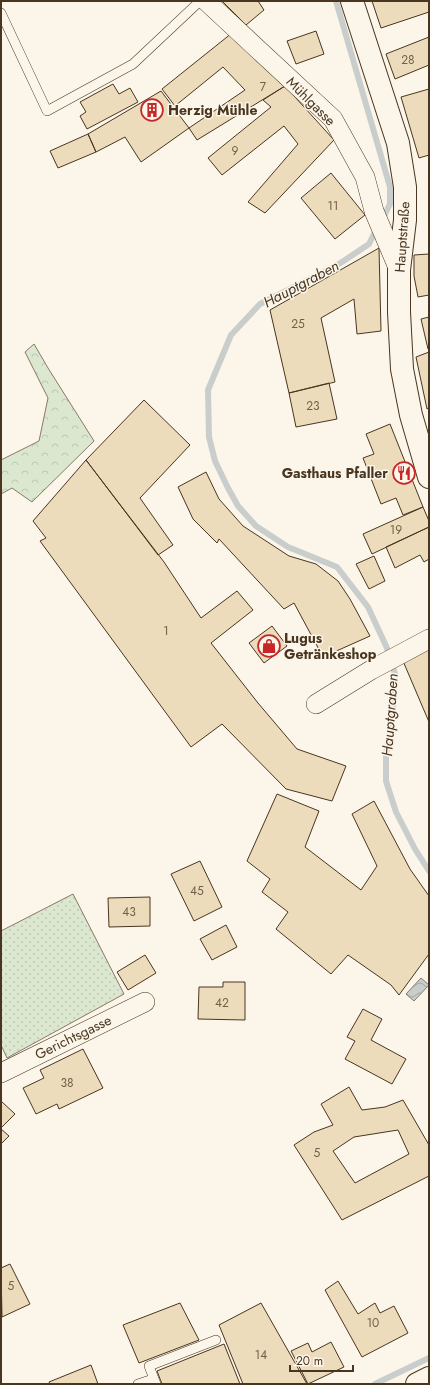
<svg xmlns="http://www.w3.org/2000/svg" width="430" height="1385" viewBox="0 0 430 1385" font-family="Jost,sans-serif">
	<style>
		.grass { fill: url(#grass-dots); stroke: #887966 }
		.forest { fill: url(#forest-crowns); stroke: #887966 }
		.water { fill: url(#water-waves); stroke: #887966 }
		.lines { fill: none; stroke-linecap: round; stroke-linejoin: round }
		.stream { stroke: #c9cecd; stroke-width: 6 }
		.building { fill: #ecdcbc; stroke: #4a3520; fill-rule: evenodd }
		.service-casing { stroke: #4a3520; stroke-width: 10 }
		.minor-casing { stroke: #4a3520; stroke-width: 20 }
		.tertiary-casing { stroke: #4a3520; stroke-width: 24 }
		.service { stroke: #fbf6e9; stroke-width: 9 }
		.minor { stroke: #fbf6e9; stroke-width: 19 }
		.tertiary { stroke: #fbf6e9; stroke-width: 22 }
		.labels { text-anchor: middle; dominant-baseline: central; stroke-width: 3; stroke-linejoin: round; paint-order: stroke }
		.number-label { font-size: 12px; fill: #725f47 }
		.street-label { font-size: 14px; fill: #4a3520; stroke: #fbf6e9 }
		.poi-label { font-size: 14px; font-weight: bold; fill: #4a3520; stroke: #fbf6e9; text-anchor: start }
		.water-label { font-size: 15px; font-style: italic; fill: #4a3520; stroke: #fbf6e9 }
	</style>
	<defs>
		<pattern id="grass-dots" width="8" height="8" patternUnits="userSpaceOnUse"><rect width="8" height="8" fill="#dce7d0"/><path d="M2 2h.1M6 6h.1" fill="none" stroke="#bec7b2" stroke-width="1.8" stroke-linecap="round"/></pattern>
		<pattern id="forest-crowns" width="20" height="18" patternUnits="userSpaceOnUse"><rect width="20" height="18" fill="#dce7d0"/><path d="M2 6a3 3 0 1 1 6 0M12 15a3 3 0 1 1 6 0" fill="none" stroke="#bec7b2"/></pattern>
		<pattern id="water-waves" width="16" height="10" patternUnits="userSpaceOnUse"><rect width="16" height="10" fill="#c9cecd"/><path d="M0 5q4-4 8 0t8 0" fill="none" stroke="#a5a8a6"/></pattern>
	</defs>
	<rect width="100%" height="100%" fill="#fbf6e9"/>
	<path class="grass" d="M73,894l51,100 -117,64 -6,-13v-114z"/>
	<path class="forest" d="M34,344l14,24 46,73 -62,61 -20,-14 -11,6v-34l38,-19 9,-43 -23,-46z"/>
	<path class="water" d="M421,978l8,7 -15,16 -8,-7z"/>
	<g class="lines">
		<path class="stream" d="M336,1l54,186v17l-8,16
			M377,228l-8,16 -33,22 -76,38 -29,31 -23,55 1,47 6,24 13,27 10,18 18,20 32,21 49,20 31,40 19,41 8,26 -2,36 -7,45v26l10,31 19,37 14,22
			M375,1384l54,-26"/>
	</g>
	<path class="building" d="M222,1h36l6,9 -18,15z
		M372,1h57v11l-48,16z
		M316,31l8,23 -28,10 -9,-23z
		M232,33l53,53 -88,54 -8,-12 56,-38 -22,-23 -48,39 -13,-17z
		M429,37v28l-34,14 -9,-25z
		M113,84l6,10 11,-6 8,14 -51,27 -7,-13 6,-4 -6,-10z
		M285,86l49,54 -69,73 -17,-11 50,-58 -14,-18 -62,49 -14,-17 63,-51 -8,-7z
		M429,89v66l-10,3 -18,-61z
		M161,91l28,37 -48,34 -16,-25 -29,15 -8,-18z
		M88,134l8,18 -38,16 -8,-17z
		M331,173l34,42 -30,24 -34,-41z
		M379,248l2,83 -24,3 -3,-35 -33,19 14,64 -46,11 -19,-83z
		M429,254v41l-11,2 -4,-21v-21z
		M429,317v32h-1l-7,-30z
		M429,352v56l-2,1 -11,-52z
		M329,383l8,36 -41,8 -7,-34z
		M144,400l46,45 -50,53 33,47 -15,10 -72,-95z
		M390,424l33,83 -20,8 -7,-17 -15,6 -18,-46 11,-4 -8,-20z
		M86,460l78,102 37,56 36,-27 16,19 -42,33 47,60 39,46 49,17 -14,35 -46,-12 -64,-65 -31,23 -151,-206 6,-3 -13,-17z
		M206,472l13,27 24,27 46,30 27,8 22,17 12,18 20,37 -47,21 -29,-54 -10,6 -65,-70 -2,4 -24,-24 -15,-32z
		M423,507l6,14v6l-57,27 -9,-20z
		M429,527v32l-5,3 -4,-7 -25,13 -9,-21z
		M374,556l11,25 -16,8 -13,-25z
		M272,626l15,20 -23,17 -15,-20z
		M429,649v73l-26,-61z
		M277,794l42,17 -14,36 56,43 16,-24 -25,-52 22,-13 36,68 19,27v58l-30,41 -8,-10 -43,-30 -17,19 -55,-45 12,-17 -26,-20 8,-13 -23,-18z
		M200,861l22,46 -28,14 -23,-47z
		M150,897v29l-41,1 -1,-29z
		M226,925l11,22 -25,13 -12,-21z
		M145,955l11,18 -28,17 -11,-18z
		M223,982h22v38l-47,-1 1,-32h24z
		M363,1009l19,10 -11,21 35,19 -14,25 -47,-25 10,-18 -8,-4z
		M83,1049l20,39 -44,21 -2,-5 -21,10 -13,-26 21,-10 -4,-8z
		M349,1087l13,23 23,-3 18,-7 26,45v31l-87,44 -48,-75 20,-13 19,-7 -12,-21zM398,1130l11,24 -54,29 -22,-32 21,-14z
		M1,1101l14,13 -14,14z
		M1,1129l8,7 -8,8z
		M10,1264l20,40 -28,13 -1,-49z
		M338,1281l20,33 17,-11 5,10 14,-7 14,27 -46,24 -37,-67z
		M180,1303l19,37 -60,23 -16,-38z
		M261,1303l46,81h-64l-24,-59z
		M331,1342l13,25 -36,17 -17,-33 17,-8 4,9z
		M224,1344l16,40h-78l-5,-13z
		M91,1365l7,19h-48l-1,-2z"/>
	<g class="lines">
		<g class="service-casing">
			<path id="service" d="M1,13l46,98 86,-47 67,-63
				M138,1384l15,-5
				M156,1384l-7,-18 67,-26"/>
		</g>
		<g class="minor-casing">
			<path id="minor" d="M206,1l127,118 32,58 9,34 25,59
				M316,704l55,-34 58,-31
				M1,1073l144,-71"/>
		</g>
		<g class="tertiary-casing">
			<path id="tertiary" d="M352,1l46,142 7,44v33l-6,50v42l3,57 9,46 18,62
				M417,1384l12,-6"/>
		</g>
		<use href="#service" class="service"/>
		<use href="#minor" class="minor"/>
		<use href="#tertiary" class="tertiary"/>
	</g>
	<defs>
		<g id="building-ring" transform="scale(1.15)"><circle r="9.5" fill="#fbf6e9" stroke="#c62828" stroke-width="1.5"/><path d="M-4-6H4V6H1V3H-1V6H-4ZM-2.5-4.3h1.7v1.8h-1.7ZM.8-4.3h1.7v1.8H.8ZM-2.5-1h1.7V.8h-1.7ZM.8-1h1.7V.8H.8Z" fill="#c62828"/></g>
		<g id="restaurant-ring" transform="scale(1.15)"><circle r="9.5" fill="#fbf6e9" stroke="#c62828" stroke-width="1.5"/><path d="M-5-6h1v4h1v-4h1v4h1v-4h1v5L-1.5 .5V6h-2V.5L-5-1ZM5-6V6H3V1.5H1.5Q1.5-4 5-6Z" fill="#c62828"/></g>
		<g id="shop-ring" transform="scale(1.15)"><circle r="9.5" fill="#fbf6e9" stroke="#c62828" stroke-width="1.5"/><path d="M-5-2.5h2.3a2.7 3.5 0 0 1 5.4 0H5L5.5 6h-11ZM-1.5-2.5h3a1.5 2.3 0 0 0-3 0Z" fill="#c62828"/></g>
	</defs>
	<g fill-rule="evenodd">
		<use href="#building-ring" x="152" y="110"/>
		<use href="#restaurant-ring" x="404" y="473"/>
		<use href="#shop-ring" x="269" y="646"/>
	</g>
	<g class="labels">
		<g class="number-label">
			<text x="408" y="60">28</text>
			<text x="263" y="87">7</text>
			<text x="235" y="151">9</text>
			<text x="333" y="206">11</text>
			<text x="298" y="324">25</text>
			<text x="313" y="406">23</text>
			<text x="396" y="530">19</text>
			<text x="166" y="631">1</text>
			<text x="197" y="891">45</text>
			<text x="129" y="912">43</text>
			<text x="222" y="1003">42</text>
			<text x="67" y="1083">38</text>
			<text x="317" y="1153">5</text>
			<text x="11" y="1286">5</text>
			<text x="373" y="1323">10</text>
			<text x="261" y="1355">14</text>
		</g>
		<g class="street-label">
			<text transform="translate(311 101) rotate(45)">Mühlgasse</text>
			<text transform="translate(402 237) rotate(-86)">Hauptstraße</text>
			<text transform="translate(73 1037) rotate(-26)">Gerichtsgasse</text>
		</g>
		<g class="poi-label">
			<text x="168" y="110">Herzig Mühle</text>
			<text x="388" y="473" text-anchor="end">Gasthaus Pfaller</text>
			<text x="284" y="638">Lugus<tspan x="284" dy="16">Getränkeshop</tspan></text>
		</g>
		<g class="water-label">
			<text transform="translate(301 284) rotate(-28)">Hauptgraben</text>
			<text transform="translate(390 715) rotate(-86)">Hauptgraben</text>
		</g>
	</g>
	<rect width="430" height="1385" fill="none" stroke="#4a3520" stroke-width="4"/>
	<path d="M290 1365v6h63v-6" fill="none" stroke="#4a3520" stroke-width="2"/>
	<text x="296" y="1365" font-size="12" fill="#4a3520" stroke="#fbf6e9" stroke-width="3" paint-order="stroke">20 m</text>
</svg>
